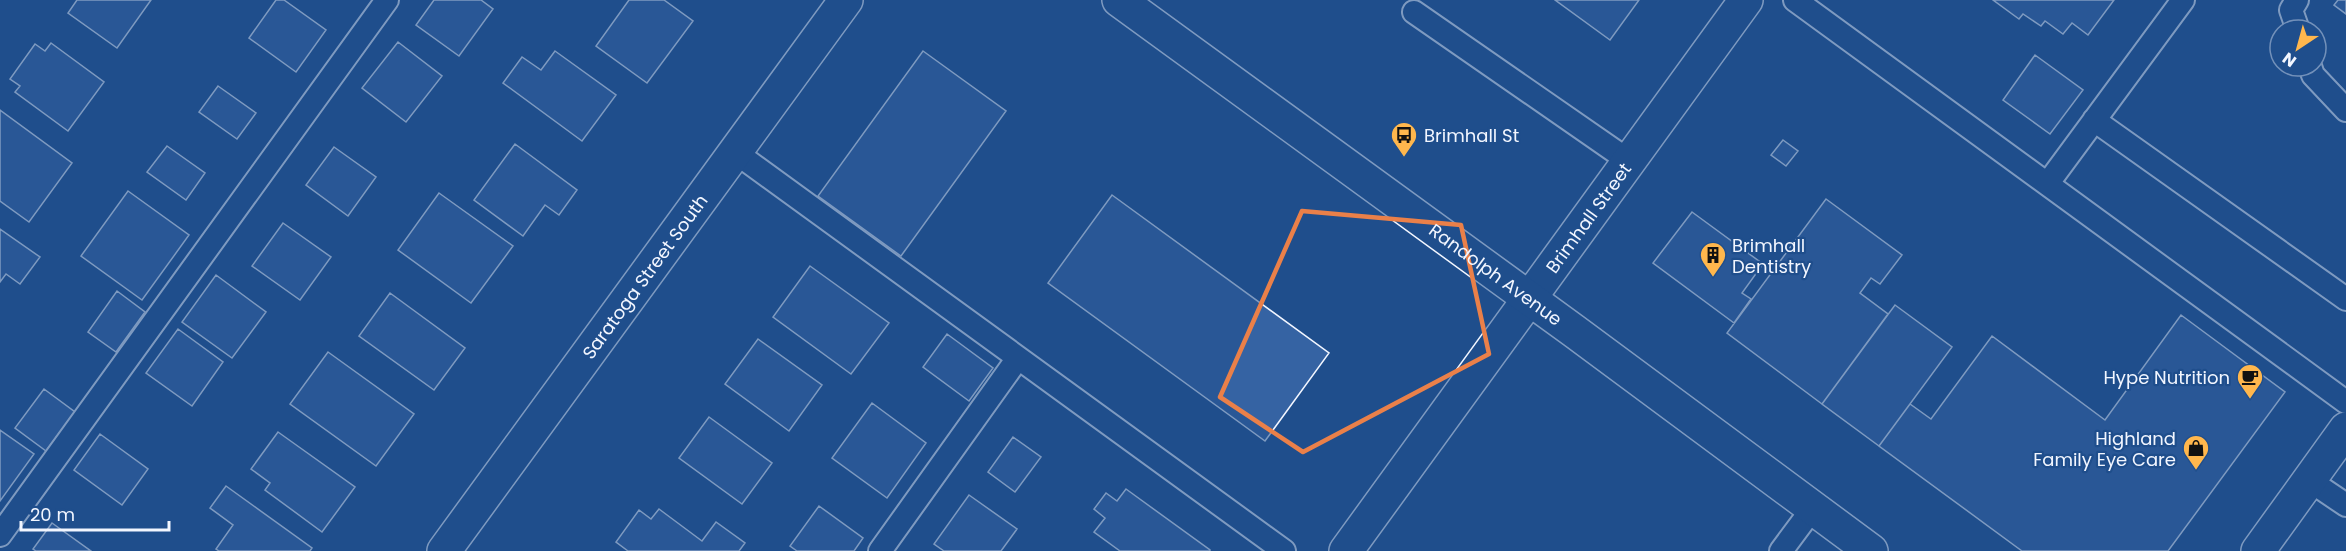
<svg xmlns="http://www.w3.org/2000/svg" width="2346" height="551" viewBox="0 0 2346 551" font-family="Poppins,sans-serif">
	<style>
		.building { fill: #3563a3; stroke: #f2f6ff; stroke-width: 1.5 }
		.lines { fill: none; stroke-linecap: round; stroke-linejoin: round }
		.lane-casing { stroke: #f2f6ff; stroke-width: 26 }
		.street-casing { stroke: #f2f6ff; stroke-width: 36 }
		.secondary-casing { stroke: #f2f6ff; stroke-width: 36 }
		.primary-casing { stroke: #f2f6ff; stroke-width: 36 }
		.lane { stroke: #1f4e8c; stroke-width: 22 }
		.street { stroke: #1f4e8c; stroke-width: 33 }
		.secondary { stroke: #1f4e8c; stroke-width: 33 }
		.primary { stroke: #1f4e8c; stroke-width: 33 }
		.marked { fill: none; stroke: #ea8049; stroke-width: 4.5; stroke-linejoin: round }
		.labels { text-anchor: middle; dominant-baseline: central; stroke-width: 4.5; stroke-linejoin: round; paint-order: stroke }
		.poi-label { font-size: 18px; fill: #f2f6ff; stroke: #1f4e8c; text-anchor: start }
		.street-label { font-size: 18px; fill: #f2f6ff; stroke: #1f4e8c }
	</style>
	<rect width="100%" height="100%" fill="#1f4e8c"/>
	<path class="building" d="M77,0h74l-34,48 -49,-35z
		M276,0h8l42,30 -30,42 -47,-34z
		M434,0h47l12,9 -34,47 -43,-31z
		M629,0h35l29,21 -46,62 -51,-37z
		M1555,0h84l-29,40z
		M1993,0h121l-26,35 -16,-12 -9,11 -18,-13 -4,5 -18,-12 -4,5z
		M2338,0h8v14l-12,-9z
		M398,42l44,34 -36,46 -44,-34z
		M51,43l53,39 -36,49 -53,-39 5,-6 -10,-7 25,-35 10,7z
		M555,51l61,44 -34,46 -79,-58 19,-26 19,13z
		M923,51l83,60 -105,145 -83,-60z
		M2035,55l48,35 -33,44 -47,-34z
		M218,86l38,27 -19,26 -38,-27z
		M0,110l72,53 -43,59 -29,-21z
		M1783,140l15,11 -12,15 -15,-11z
		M515,144l62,46 -18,25 -14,-10 -22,31 -49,-36z
		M167,146l38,27 -19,27 -39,-28z
		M334,147l42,30 -28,39 -42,-31z
		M128,191l61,44 -47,65 -61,-44z
		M439,193l74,53 -42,57 -73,-53z
		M1112,195l217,158 -64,88 -217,-158z
		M1826,199l76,56 -22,29 -9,-6 -11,15 28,21 -66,90 -95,-71z
		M1692,212l71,52 -21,29 9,6 -17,24 -81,-60z
		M283,223l48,34 -31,43 -48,-34z
		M0,229l40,28 -20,27 -14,-10 -6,8z
		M810,266l79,57 -38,51 -78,-57z
		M216,275l50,37 -34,46 -50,-36z
		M117,291l28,21 -29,40 -28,-20z
		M390,293l75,55 -31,42 -75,-54z
		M1895,305l57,42 -73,99 -57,-42z
		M2181,315l104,77 -117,159h-146l-143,-105 31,-42 21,15 61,-83 113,84z
		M178,329l45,33 -31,44 -46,-33z
		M947,334l46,34 -24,33 -46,-34z
		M758,339l64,46 -33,46 -64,-47z
		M328,352l86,62 -38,52 -86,-62z
		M44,389l31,23 -29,39 -31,-23z
		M872,403l54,40 -39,55 -55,-40z
		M709,417l63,46 -30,41 -63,-46z
		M0,430l34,24 -34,47z
		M278,432l77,55 -33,45 -57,-42 5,-7 -19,-14z
		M100,434l48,35 -26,36 -48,-35z
		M1013,437l28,20 -26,35 -27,-20z
		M226,486l86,62 -2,3h-91l-3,-2 17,-24 -23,-17z
		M1126,489l84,61v1h-90l-26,-19 11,-14 -11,-9 12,-16 11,8z
		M969,495l48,34 -16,22h-57l-10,-7z
		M819,506l44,32 -9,13h-57l-7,-5z
		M659,509l43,32 14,-19 29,21 -6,8h-111l-12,-9 23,-32 12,9z
		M52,523l39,28h-55l-3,-2z"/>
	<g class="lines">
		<g class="lane-casing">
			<path id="lane" d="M1795,0l551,402
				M2297,0l-6,10 7,20
				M1414,12l215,149
				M2310,66l3,9 33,35
				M2094,120l252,179
				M735,152l549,399
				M2048,183l135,-183
				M2309,480l37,25
				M0,535l387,-535
				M880,551l138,-193
				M1781,551l32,-43"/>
		</g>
		<g class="street-casing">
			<g id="street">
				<path id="s1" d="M444,551l402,-551"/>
				<path id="s2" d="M1346,551l400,-551"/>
			</g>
		</g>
		<g class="secondary-casing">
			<g id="secondary">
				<path id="s3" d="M1119,0l455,331 297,220"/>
			</g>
		</g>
		<g class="primary-casing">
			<path id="primary" d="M2258,551l88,-122"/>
		</g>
		<use href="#lane" class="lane"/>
		<use href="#street" class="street"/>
		<use href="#secondary" class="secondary"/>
		<use href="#primary" class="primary"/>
	</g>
	<path d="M0 0H2346V551H0ZM1302,211l159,14 28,129 -186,98 -83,-55z" fill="#1f4e8c" fill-opacity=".55" fill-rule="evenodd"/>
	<path class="marked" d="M1302,211l159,14 28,129 -186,98 -83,-55z"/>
	<defs>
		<g id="bus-pin" transform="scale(1.35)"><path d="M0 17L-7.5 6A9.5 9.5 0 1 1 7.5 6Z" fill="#ffb74d" stroke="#1f4e8c"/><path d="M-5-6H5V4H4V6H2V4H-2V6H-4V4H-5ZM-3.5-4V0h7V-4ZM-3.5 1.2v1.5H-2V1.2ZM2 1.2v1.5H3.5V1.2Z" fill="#111"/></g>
		<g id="building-pin" transform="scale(1.35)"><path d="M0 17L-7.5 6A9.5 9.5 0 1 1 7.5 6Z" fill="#ffb74d" stroke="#1f4e8c"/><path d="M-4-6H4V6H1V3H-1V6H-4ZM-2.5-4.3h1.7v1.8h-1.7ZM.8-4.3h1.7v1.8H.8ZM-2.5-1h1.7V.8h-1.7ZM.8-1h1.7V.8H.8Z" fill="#111"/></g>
		<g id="cafe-pin" transform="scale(1.35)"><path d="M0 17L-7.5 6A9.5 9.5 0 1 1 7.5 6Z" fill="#ffb74d" stroke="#1f4e8c"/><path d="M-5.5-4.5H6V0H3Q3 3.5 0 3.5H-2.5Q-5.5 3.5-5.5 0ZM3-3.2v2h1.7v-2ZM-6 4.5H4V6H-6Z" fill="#111"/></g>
		<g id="shop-pin" transform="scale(1.35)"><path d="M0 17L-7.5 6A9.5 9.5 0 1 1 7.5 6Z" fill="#ffb74d" stroke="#1f4e8c"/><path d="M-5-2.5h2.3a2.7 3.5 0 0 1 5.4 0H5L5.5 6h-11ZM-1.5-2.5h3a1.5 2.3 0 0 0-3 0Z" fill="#111"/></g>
	</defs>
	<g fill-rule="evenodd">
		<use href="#bus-pin" x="1404" y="135"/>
		<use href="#building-pin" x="1713" y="255"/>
		<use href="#cafe-pin" x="2250" y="377"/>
		<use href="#shop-pin" x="2196" y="448"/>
	</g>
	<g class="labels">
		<g class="poi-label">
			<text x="1424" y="135">Brimhall St</text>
			<text x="1732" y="245">Brimhall<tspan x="1732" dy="21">Dentistry</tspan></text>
			<text x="2230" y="377" text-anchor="end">Hype Nutrition</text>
			<text x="2176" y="438" text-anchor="end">Highland<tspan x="2176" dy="21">Family Eye Care</tspan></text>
		</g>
		<g class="street-label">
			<text stroke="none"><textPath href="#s2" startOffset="412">Brimhall Street</textPath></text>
			<text stroke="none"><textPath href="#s3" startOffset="466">Randolph Avenue</textPath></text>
			<text stroke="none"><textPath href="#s1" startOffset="340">Saratoga Street South</textPath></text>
		</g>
	</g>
	<g transform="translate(2298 48) rotate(216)"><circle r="28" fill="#1f4e8c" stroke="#7391ba" stroke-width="1.5"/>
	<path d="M0-4.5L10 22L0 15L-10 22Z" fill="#ffb74d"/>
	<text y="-9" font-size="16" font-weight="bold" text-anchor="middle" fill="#f2f6ff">N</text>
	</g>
	<path d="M21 521v9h148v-9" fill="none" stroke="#f2f6ff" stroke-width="3"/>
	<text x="30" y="521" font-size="18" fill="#f2f6ff" stroke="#1f4e8c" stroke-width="4.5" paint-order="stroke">20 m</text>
</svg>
